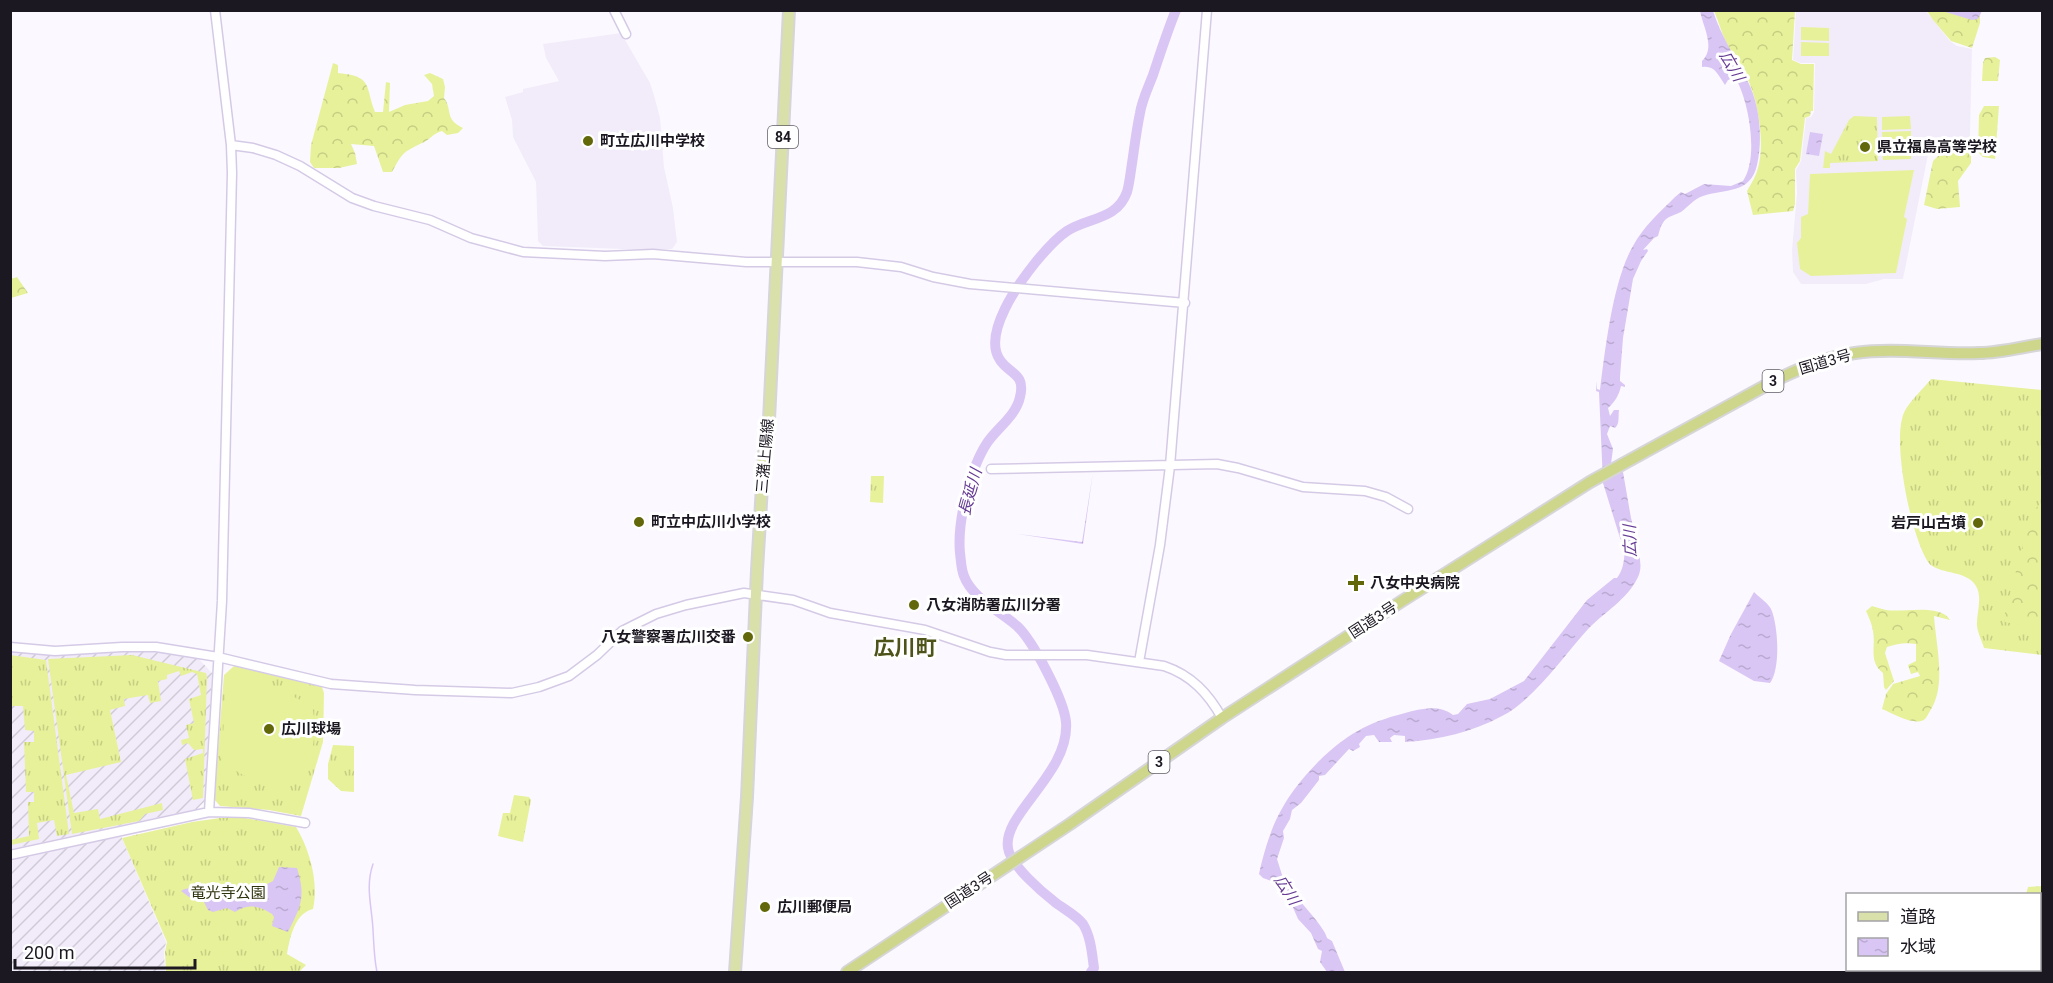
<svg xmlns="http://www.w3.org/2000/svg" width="2053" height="983" viewBox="0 0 2053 983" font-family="Roboto,'Noto Sans JP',sans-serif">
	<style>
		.built { fill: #f2ecfa }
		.industrial { fill: url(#industrial-furrows) }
		.grass { fill: url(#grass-tufts) }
		.forest { fill: url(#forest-crowns) }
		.pitch { fill: #e7f19a }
		.water { fill: url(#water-ripples) }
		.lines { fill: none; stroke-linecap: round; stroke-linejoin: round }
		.stream { stroke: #d9c6f4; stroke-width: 1.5 }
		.river { stroke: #d9c6f4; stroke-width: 10 }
		.tertiary-casing { stroke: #d5cae6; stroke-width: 11 }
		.primary-casing { stroke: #d6d5d7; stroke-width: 14 }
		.trunk-casing { stroke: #d6d5d7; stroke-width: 14 }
		.tertiary { stroke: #fff; stroke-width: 8 }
		.primary { stroke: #dae0a9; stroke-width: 10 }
		.trunk { stroke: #ced68c; stroke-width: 10 }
		.poi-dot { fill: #626809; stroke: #fff; stroke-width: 2 }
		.labels { text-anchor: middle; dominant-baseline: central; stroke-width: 6; stroke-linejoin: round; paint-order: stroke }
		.shield { fill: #fff; stroke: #605d64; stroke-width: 1.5 }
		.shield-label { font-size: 14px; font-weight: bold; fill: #1c1822 }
		.poi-label { font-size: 15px; font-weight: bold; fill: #1c1822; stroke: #fff; text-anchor: start }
		.street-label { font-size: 15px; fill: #1c1822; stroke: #fff }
		.park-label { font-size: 15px; fill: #2f330d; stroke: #fff }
		.water-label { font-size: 16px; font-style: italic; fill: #673c94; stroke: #fff }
		.district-label { font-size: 21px; font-weight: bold; fill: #4e5319; stroke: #fff }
	</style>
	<defs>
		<pattern id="industrial-furrows" width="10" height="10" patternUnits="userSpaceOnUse" patternTransform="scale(1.5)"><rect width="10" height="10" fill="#f2ecfa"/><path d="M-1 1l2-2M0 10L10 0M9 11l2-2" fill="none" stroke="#cfcad6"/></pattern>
		<pattern id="grass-tufts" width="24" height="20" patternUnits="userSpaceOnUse" patternTransform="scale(1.5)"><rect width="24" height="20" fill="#e7f19a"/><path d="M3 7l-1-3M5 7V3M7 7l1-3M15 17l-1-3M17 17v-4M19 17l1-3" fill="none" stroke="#c6ce84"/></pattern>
		<pattern id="forest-crowns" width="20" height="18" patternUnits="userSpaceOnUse" patternTransform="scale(1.5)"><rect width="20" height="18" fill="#e7f19a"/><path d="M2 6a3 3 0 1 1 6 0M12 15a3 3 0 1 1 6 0" fill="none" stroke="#c6ce84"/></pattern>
		<pattern id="water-ripples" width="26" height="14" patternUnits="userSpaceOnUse" patternTransform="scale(1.5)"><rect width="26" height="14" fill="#d9c6f4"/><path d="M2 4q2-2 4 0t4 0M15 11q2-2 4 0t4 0" fill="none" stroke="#baa9d1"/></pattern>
	</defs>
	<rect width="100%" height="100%" fill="#fbf9ff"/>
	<path class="built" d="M1796,11h130l24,30 7,5 15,3 -2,87 -1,3 -7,-2 -27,6 -8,-1 2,8 -26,129h-19l-18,5h-65l-8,-12 -1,-22 5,-57 -1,-23 5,-9 5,-43 5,-1 3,-5 1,-49h-14l-8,-3z
		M621,33l29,50 4,12 6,23 4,49 9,41 4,34 -5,7h-49l-80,-3 -5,-5 -2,-59 -23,-45 -1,-17 -7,-23 18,-5v-3l36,-8 -13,-23 -3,-14z"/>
	<path class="industrial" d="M109,650l41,1 49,8 13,14 -7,128 -8,8 -186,40 -1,-198 51,3z
		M121,836l45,106 -2,10 1,20h-154l-1,-111z"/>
	<path class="grass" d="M1854,116l23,1 1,44 -48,2v5h-7l2,-17 6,3 18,-34z
		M1931,379l111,11v265l-58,-7c-2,-7 -6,-14 -7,-22 -1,-12 6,-28 -1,-40 -10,-17 -39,-11 -48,-24 -17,-26 -34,-113 -26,-143 3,-15 20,-28 29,-40z
		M871,476h13l-1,27 -13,-1z
		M10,655l36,5 23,174 -12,2 -3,-16 -17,3 2,16 -28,6v-5l18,-4 -1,-34h6v-10h-8l-2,-50h10v-11l-9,-1 -2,-24h-12z
		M132,655l74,18 1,4 -4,121 -10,2 -8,-41 18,-6v-4l-9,1 -6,-7 -6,2 -1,-5 8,-2 -3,-13 8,-2 -5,-24 12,-4 -4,-21 -5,-2 -11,4 -2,-5 -12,4v4l-9,2 3,20 -11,2 -2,-8 -24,4 1,7 -15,4 11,52 -55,13 8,38 24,-4 2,10 62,-16 1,7 -18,4 -6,7 -67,13 -24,-175z
		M234,666l88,21 2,6 -1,49 -22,74 -32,-6 -49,-4 -6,-7 10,-124z
		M333,745l21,1v46l-13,-1 -13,-12v-15z
		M514,795l15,2 2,3 -8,42 -25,-6 5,-23h7z
		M220,818h25l51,9c14,23 23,56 17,82 -18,4 -23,28 -26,45l19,11 -7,7h-133l-1,-20 2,-10 -45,-104 70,-16z"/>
	<path class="forest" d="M1714,11h81l-3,49 9,4h13l-1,47h-2l-1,5 -5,2 -5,43 -5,8v35l-2,7 -40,4 -6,-24c3,-6 7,-11 9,-17 10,-24 3,-69 -7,-92 -5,-13 -14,-24 -21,-36 -6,-11 -9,-24 -14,-35z
		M1927,11h44l9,5v7l-8,25 -21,-7 -18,-21z
		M1995,57l5,3 -2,21h-16l1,-18 2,-5z
		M333,63l5,2v8c35,3 27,13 37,39h8l3,-30 4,1 -1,29 16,-7 23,-4 6,-5 -2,-12 -8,-9 6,-2 13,6 2,8 -1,11c9,12 0,21 19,30l-5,5 -11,2 -5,-4c-10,3 -12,9 -20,12 -20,10 -19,9 -30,29h-9l-9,-26 -23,-2 4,9 2,11 -18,4h-25l-4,-6 1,-17z
		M1984,106h15l-4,53 -12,-2 -5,-5 1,-37z
		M1951,150c7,3 13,1 20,3v10l-13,18 2,26 -23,2 -13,-4 9,-44 7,-7z
		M17,277l11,16 -17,5v-19z
		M2042,502v127l-37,-7 -1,-5 26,-100 4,-7z
		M1872,606c4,1 9,3 14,4 16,3 54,-7 64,10l-16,-4c2,30 13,69 -4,95 -3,5 -4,9 -9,10 -11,3 -29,-8 -39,-12l4,-15 7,-10 27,-8 -2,-4 -7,2 -3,-9 8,-4v-17c-11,-2 -19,0 -29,3l-2,6 9,28 -8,9 -2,-3 -1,-14c-15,-12 -7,-26 -10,-42 -1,-7 -4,-13 -7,-20z
		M2042,886v43h-2v-35h-14l2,-7z"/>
	<path class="pitch" d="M1801,27l28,1v13l-28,-1z
		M1801,42l28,1v13h-28z
		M1910,116l1,13 -29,1v-13z
		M1911,131v13l-28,2 -1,-14z
		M1911,145v14l-28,1 -1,-13z
		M1914,170l-10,47 3,2 -11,54 -85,3 -11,-7 -3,-26 4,-5v-21l7,-3 2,-40z
		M236,676l28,8 48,21c14,70 -33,102 -90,56l3,-66 3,-4v-10z"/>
	<path class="water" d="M1700,11h13c9,27 21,44 34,69 13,24 16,59 10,85 -6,29 -33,24 -54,31 -9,3 -15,11 -22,16 -6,3 -12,4 -16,8 -5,6 -5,10 -7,16l-4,2 -11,12 4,-1 1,2 -7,10 -8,18 -10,59 -3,39v4l5,4v2l-4,-1c-2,9 -6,16 -13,22l2,8 4,-6h5c-1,6 1,14 -4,18l-5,-2 -3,8 6,15 -2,15 12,8 8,46 5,19 -1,3c4,14 9,27 2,39 -10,20 -33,34 -48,49 -24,26 -55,72 -87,88 -30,16 -62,24 -97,26v-6l-11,-1 -4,3 2,4h-13l-5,-7 -8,1 -7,8 1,3 -7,4 -4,-2 -24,26 -6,1v4l-18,23 -9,7 -2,9 -7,12 1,7 -7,21 6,19 -3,1c10,12 45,47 47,59l5,3 13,31h-18l-7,-10 2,-11 -4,-2 -7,-16 -13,-14 -10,-23 -2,-1 -5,2 -7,-15 -11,-4 -4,-4c11,-49 24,-76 59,-112 28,-27 48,-39 87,-49 15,-4 34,-9 48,2l5,-1 9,-10 23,-5 34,-18 63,-81 27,-22h3c8,-10 10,-30 3,-40l-17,-55 -4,-91 -3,-1 1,-10v8l3,1c5,-40 13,-110 33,-144 10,-19 27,-34 42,-49l6,-5 4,2 19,-10 27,2 12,-5c16,-23 6,-79 -7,-102l-8,1 -3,5c-7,-10 -10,-20 -23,-18v-6c14,-13 1,-34 -2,-50z
		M1942,11l40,-1v1l-4,8 -6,1z
		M1810,132l13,2 -4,22 -13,-2z
		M1093,472l-10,72 -72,-11 71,9z
		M1754,592c5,5 14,11 17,17 7,15 10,60 -1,74l-16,-2 -35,-20 12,-27z
		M279,867l18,1c9,29 4,38 -9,64l-16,-6 2,-9 -2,-3c-13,-9 -24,-10 -37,-2l-8,-4 -14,4 -5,-2 -5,-10 -14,-3 -8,-6c9,-7 19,1 29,2 7,1 13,-1 20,1l11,-6 11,4 21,-11z"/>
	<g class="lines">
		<path class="stream" d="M373,864c-8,23 -1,43 0,66 1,15 1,28 4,42"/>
		<path class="river" d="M1091,972l3,-4c-2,-14 -3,-31 -11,-44 -6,-8 -19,-15 -27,-21 -13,-10 -46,-38 -48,-55 -6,-34 62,-75 58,-126 -2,-22 -33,-81 -49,-96 -17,-15 -45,-28 -53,-50 -3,-7 -3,-16 -4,-23 -3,-31 10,-84 27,-110 10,-15 29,-27 33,-46 6,-24 -11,-23 -20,-37 -18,-26 19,-77 35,-97 9,-11 20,-24 32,-32 22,-14 50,-11 60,-39 2,-7 3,-15 4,-22 3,-19 5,-38 9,-57 2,-13 8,-25 13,-38 7,-21 14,-43 23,-65"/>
		<g class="tertiary-casing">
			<path id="tertiary" d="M614,10l12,24
				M231,145l22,3 23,7 24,11 52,32 22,8 56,14 41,18 52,14 82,4 48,-2 93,8h111l44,5 32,10 37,7 215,19
				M991,469l226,-5 21,4 65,19 62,4 21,6 22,12
				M10,647l45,4 67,-4h34l62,10 113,27 84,6 97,3 27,-6 30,-11 28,-21 25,-24 34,-17 30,-9 58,-12 49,7 37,13 95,17 65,22 16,3h81l77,11c27,9 44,27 58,52
				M1139,662l21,-117 10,-79 37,-456
				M209,812l13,-211 10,-428 -1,-28 -16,-135
				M10,855l199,-43 40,1 56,10"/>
		</g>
		<g class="primary-casing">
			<path id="primary" d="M735,972l12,-175 10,-227 7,-117 4,-13 21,-430"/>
		</g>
		<g class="trunk-casing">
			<path id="trunk" d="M847,972l223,-148 152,-106 180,-117 188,-119 184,-101c26,-13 52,-24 81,-28 41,-6 83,2 124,0 21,0 43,-6 63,-9"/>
		</g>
		<use href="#tertiary" class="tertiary"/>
		<use href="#primary" class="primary"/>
		<use href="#trunk" class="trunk"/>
	</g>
	<g class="poi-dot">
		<circle cx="588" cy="141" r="6"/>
		<circle cx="1865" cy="147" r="6"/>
		<circle cx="639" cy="522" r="6"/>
		<circle cx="1978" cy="523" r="6"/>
		<path d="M1353 574h6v6h6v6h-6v6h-6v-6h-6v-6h6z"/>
		<circle cx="914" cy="605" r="6"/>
		<circle cx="748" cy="637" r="6"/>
		<circle cx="269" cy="729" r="6"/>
		<circle cx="765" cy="907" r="6"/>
	</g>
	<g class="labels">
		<g class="shield">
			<rect x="768" y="126" width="30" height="22" rx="4.5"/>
			<rect x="1762.5" y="370" width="21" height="22" rx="4.5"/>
			<rect x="1148.5" y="751" width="21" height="22" rx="4.5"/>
		</g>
		<g class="shield-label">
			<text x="783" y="137">84</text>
			<text x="1773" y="381">3</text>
			<text x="1159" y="762">3</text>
		</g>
		<g class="poi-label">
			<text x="600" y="141">町立広川中学校</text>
			<text x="1877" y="147">県立福島高等学校</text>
			<text x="651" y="522">町立中広川小学校</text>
			<text x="1966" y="523" text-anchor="end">岩戸山古墳</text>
			<text x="1370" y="583">八女中央病院</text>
			<text x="926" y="605">八女消防署広川分署</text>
			<text x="736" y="637" text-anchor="end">八女警察署広川交番</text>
			<text x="281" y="729">広川球場</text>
			<text x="777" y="907">広川郵便局</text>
		</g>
		<g class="street-label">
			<text transform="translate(1825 362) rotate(-16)">国道3号</text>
			<text transform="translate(765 456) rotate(-85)">三潴上陽線</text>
			<text transform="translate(1373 620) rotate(-33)">国道3号</text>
			<text transform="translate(969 890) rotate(-33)">国道3号</text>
		</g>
		<g class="park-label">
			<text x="228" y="893">竜光寺公園</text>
		</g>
		<g class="water-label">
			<text transform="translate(1732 66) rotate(60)">広川</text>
			<text transform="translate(970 492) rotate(-75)">長延川</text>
			<text transform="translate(1630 541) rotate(-92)">広川</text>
			<text transform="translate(1287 890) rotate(57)">広川</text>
		</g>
		<g class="district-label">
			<text x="905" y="648">広川町</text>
		</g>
	</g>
	<rect width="2053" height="983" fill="none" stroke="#1c1822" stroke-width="24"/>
	<rect x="1846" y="893" width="195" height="78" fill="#ffffff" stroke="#a4a3a7" stroke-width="1.5"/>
	<rect x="1858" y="912" width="30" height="9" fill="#dae0a9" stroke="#a4a3a7" stroke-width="1.5"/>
	<text x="1900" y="923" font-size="18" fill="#1c1822">道路</text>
	<rect x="1858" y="938" width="30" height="18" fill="url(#water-ripples)" stroke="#a4a3a7" stroke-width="1.5"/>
	<text x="1900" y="953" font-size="18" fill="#1c1822">水域</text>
	<path d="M15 959v9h180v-9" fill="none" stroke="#1c1822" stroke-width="3"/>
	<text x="24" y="959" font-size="18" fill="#1c1822" stroke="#ffffff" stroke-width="4.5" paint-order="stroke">200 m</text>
</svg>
